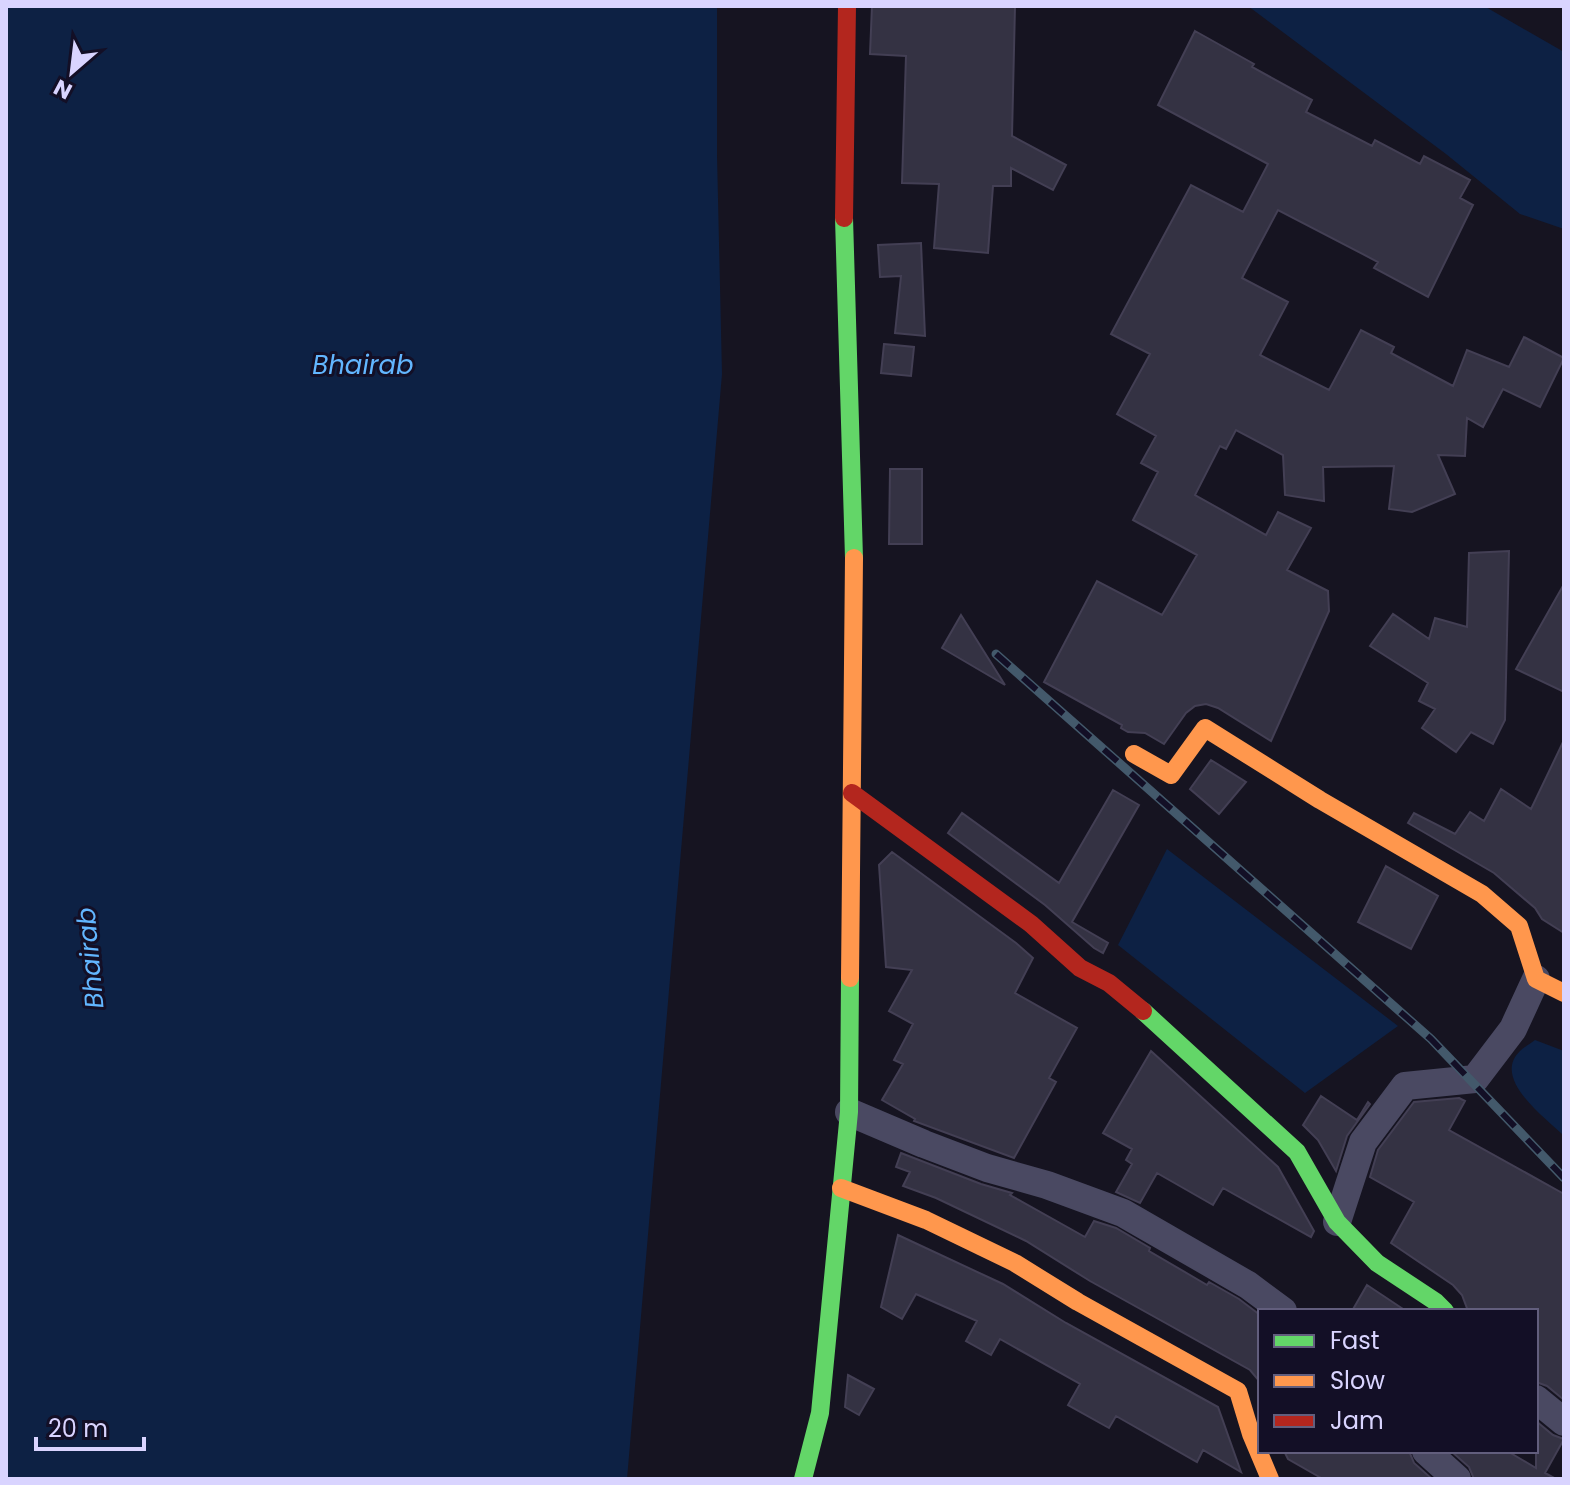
<svg xmlns="http://www.w3.org/2000/svg" width="1570" height="1485" viewBox="0 0 1570 1485" font-family="Poppins,sans-serif">
	<style>
		.water { fill: #0d2144 }
		.building { fill: #343243; stroke: #433f54; stroke-width: 2 }
		.lines { fill: none; stroke-linecap: round; stroke-linejoin: round }
		.street { stroke: #4a4962; stroke-width: 28 }
		.fast { stroke: #63d668; stroke-width: 18 }
		.slow { stroke: #ff974d; stroke-width: 18 }
		.jam { stroke: #b3261e; stroke-width: 18 }
		.rail-casing { stroke: #43596b; stroke-width: 9 }
		.rail { stroke: #130f26; stroke-width: 6; stroke-dasharray: 18; stroke-linecap: butt }
		.labels { text-anchor: middle; dominant-baseline: central; stroke-width: 6; stroke-linejoin: round; paint-order: stroke }
		.water-label { font-size: 26px; font-style: italic; fill: #62b6ff; stroke: #130f26 }
	</style>
	<rect width="100%" height="100%" fill="#161421"/>
	<path class="water" d="M6,6h711v149l5,219 -95,1105h-621z
		M1248,6h236l80,46v177l-44,-15 -74,-60z
		M1167,849l231,177 -93,67 -187,-148z
		M1535,1040l29,11v85c-18,-18 -73,-57 -44,-85 4,-4 10,-7 15,-11z"/>
	<path class="building" d="M872,6h143l-3,130 54,29 -13,25 -42,-22v18h-18l-5,67 -54,-5 5,-64 -37,-1 4,-127 -36,-2z
		M1195,31l59,33 -2,3 60,33 -6,12 66,34 3,-6 45,24 4,-8 46,24 -10,18 13,7 -45,92 -54,-29 4,-6 -100,-52 -36,68 46,24 -28,53 69,35 32,-60 33,17 -3,6 62,33 14,-36 42,17 15,-30 40,21 -24,49 -37,-18 -20,38 -16,-9 -2,38 -27,-1 17,39 -43,18 -23,-3 5,-43 -71,1 1,34 -39,-6 -2,-40 -47,-25 -10,19 -6,-3 -25,49 71,40 12,-23 33,16 -24,42 41,21 1,20 -58,130 -53,-33 -12,-4 -11,2 -9,7 -22,31 -19,-11 -17,-1 -7,-4 1,-3 -78,-43 53,-101 65,34 35,-60 -64,-35 25,-48 -17,-9 15,-27 -39,-22 33,-60 -39,-20 80,-149 52,27 25,-48 -110,-59z
		M921,243l4,93 -30,-3 6,-57 -21,1 -2,-32z
		M884,344l30,3 -3,29 -30,-3z
		M890,469h32v75h-33z
		M1509,551l-4,169 -12,24 -22,-12 -15,20 -34,-24 13,-19 -16,-8 9,-18 -58,-37 23,-32 36,25 6,-21 32,9 2,-74z
		M1564,584v108l-48,-23z
		M961,615l44,70 -63,-37z
		M1564,740v193l-22,-14 -7,-11 -41,-35 -86,-50 6,-10 41,21 15,-22 14,9 17,-32 30,20z
		M1211,760l35,22 -27,32 -29,-25z
		M1113,790l26,15 -67,117 36,21 -5,10 -9,-5 -49,-43 -97,-72 14,-20 97,70z
		M892,852l124,91 17,15 -18,35 62,35 -28,50 7,4 -42,76 -100,-37 1,-2 -33,-19 21,-36 -9,-4 19,-36 -24,-13 23,-41 -26,-3 -7,-102z
		M1386,866l52,30 -27,53 -53,-27z
		M1151,1051l127,116 36,64 -3,6 -88,-49 -10,17 -56,-32 -17,30 -24,-11 16,-28 -6,-4 6,-11 -29,-16z
		M1321,1096l36,24 11,-18 2,2 -23,32 -11,35 -18,-31 -15,-15z
		M1459,1098l6,3 -16,29 115,64v206l-17,-14 -11,-4v-71h-68l-6,-16 -9,-10 -62,-42 23,-41 -44,-25 8,-27 36,-48z
		M901,1153l80,31 31,9 -2,2 75,42 9,-16 22,7 34,20 -1,3 58,34 2,-3 30,17 21,16v67l-10,-12 -160,-89 -64,-40 -90,-43 -33,-12 7,-14 -14,-5z
		M898,1235l105,49 63,39 152,84 23,65 -38,-22 -6,12 -81,-46 -7,12 -41,-23 12,-21 -80,-45 -9,16 -25,-14 11,-20 -61,-27 -14,25 -21,-12z
		M1367,1285l39,26h-54z
		M848,1375l26,14 -15,26 -14,-8z
		M1536,1421l17,14 11,4 -19,34 11,6h-82l-5,-12 -18,-16h56l29,17z
		M1284,1451h125l5,12 18,16h-109l-35,-20z"/>
	<g class="lines">
		<path class="street" d="M849,1112l75,32 63,24 60,17 76,28 125,72 35,26
			M1337,1222l26,-80 42,-56 70,-7 38,-50 23,-50
			M1536,1399l28,23
			M1426,1451l31,28"/>
		<path class="fast" d="M844,218l10,340
			M1143,1011l154,141 40,70 40,41 59,39 9,9
			M803,1479l17,-66 29,-301 1,-134"/>
		<path class="slow" d="M1134,754l37,21 34,-47 115,72 162,94 37,32 17,53 28,14
			M850,978l4,-420
			M841,1188l85,32 89,43 63,39 160,89 13,43 19,45"/>
		<path class="jam" d="M844,218l3,-212
			M852,793l179,131 49,44 29,15 34,28"/>
		<g class="rail-casing">
			<path id="rail" d="M996,654l435,385 133,139"/>
		</g>
		<use href="#rail" class="rail"/>
	</g>
	<g class="labels">
		<g class="water-label">
			<text x="363" y="365">Bhairab</text>
			<text transform="translate(90 958) rotate(-95)">Bhairab</text>
		</g>
	</g>
	<rect width="1570" height="1485" fill="none" stroke="#d9d4ff" stroke-width="16"/>
	<rect x="1258" y="1309" width="280" height="144" fill="#130f26" stroke="#625e7d" stroke-width="2"/>
	<rect x="1274" y="1335" width="40" height="12" fill="#63d668" stroke="#625e7d" stroke-width="2"/>
	<text x="1330" y="1349" font-size="24" fill="#d9d4ff">Fast</text>
	<rect x="1274" y="1375" width="40" height="12" fill="#ff974d" stroke="#625e7d" stroke-width="2"/>
	<text x="1330" y="1389" font-size="24" fill="#d9d4ff">Slow</text>
	<rect x="1274" y="1415" width="40" height="12" fill="#b3261e" stroke="#625e7d" stroke-width="2"/>
	<text x="1330" y="1429" font-size="24" fill="#d9d4ff">Jam</text>
	<g transform="translate(72 72) rotate(208)" stroke="#130f26" stroke-width="6" paint-order="stroke">
	<path d="M0-6L14 30L0 20L-14 30Z" fill="#d9d4ff"/>
	<text y="-12" font-size="22" font-weight="bold" text-anchor="middle" fill="#d9d4ff">N</text>
	</g>
	<path d="M36 1437v12h108v-12" fill="none" stroke="#d9d4ff" stroke-width="4"/>
	<text x="48" y="1437" font-size="24" fill="#d9d4ff" stroke="#130f26" stroke-width="6" paint-order="stroke">20 m</text>
</svg>
